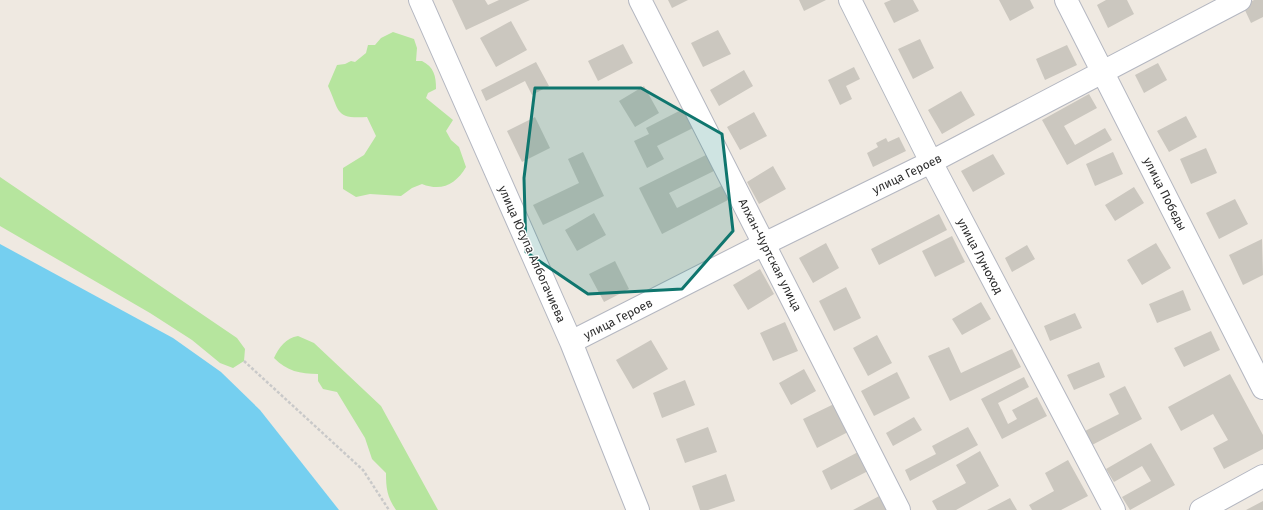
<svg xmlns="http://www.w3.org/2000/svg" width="1263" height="510" viewBox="0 0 1263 510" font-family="'Fira Sans',sans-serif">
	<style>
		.green { fill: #b6e59e }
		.water { fill: #75cff0 }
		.building { fill: #cbc7bf }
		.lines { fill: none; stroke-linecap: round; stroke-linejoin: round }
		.minor-casing { stroke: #b4b7c1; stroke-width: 24 }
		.path { stroke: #c9c9c9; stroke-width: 2.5; stroke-dasharray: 3 2; stroke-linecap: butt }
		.minor { stroke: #fff; stroke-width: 22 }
		.marked { fill: #0f766e; fill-opacity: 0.2; stroke: #0f766e; stroke-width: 3; stroke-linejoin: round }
		.labels { text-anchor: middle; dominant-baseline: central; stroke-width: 3; stroke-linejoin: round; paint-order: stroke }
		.street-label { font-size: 12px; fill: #2e2e2e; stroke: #fff }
	</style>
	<rect width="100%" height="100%" fill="#efe9e1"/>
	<path class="green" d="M393,32l21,7 3,9 -1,13h6c12,6 14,15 14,28l-8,4 -2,5 27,22 -7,11 5,9 8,7 7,20c-10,17 -24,25 -44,17l-10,4 -11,8 -31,-2 -14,3 -13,-8v-21l21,-13 12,-19 -9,-19c-32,2 -27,-5 -39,-31l9,-21 8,-1 6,-3 4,1 11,-9 2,-8h7l6,-7z
		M0,177l237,161 8,11 -1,12 -11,7 -13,-5 -28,-23 -42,-27 -150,-87z
		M298,336l16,7 67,63 57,104h-42c-9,-13 -10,-22 -10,-37l-14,-14 -7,-21 -28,-46 -14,-3 -5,-8v-7c-18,0 -31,-3 -44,-16 5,-11 12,-20 24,-22z"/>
	<path class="water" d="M0,244l173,94 48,34 39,38 79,100h-339z"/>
	<path class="building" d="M452,0h33l3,5 11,-5h31l-64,30z
		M668,0h20l-16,8z
		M799,0h27l-22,11z
		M891,0h22l6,11 -25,12 -10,-20z
		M999,0h31l4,8 -24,13z
		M1106,0h21l7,14 -26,14 -11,-23z
		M1254,0h9v17l-12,6 -8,-17z
		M511,21l16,29 -31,17 -16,-29z
		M718,30l13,24 -28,13 -12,-24z
		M920,39l14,29 -21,11 -15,-30z
		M623,44l10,19 -35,18 -10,-20z
		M1067,45l10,20 -32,15 -9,-21z
		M536,62l13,24 -17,9 -7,-14 -39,20 -5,-11z
		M1158,63l9,17 -23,13 -9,-18z
		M854,67l6,12 -14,7 6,13 -12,6 -12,-25z
		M744,70l9,16 -34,20 -9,-16z
		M644,86l15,27 -24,14 -16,-26z
		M961,91l14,24 -33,19 -14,-24z
		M1089,94l8,14 -33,18 11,19 30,-17 7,12 -45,25 -25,-45z
		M685,108l10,19 -38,19 7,13 -17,9 -13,-27 15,-7 -3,-6z
		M754,112l13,24 -27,14 -13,-23z
		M1186,116l11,21 -28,15 -12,-21z
		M535,117l15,31 -28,14 -15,-31z
		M899,137l7,14 -33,16 -6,-14 11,-6 -2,-4 10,-5 2,4z
		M1206,148l11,25 -26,11 -11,-25z
		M583,152l21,44 -61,29 -10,-20 46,-22 -11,-24z
		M1113,152l10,22 -28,12 -9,-22z
		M708,154l8,16 -47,23 8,15 46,-23 7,14 -68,35 -23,-46z
		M993,154l12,20 -32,18 -12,-21z
		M773,166l13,23 -27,15 -12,-22z
		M1134,187l10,16 -29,18 -10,-16z
		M1235,199l13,25 -29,15 -13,-26z
		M594,213l12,22 -29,16 -12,-21z
		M939,214l8,16 -68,35 -8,-16z
		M952,236l13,26 -30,15 -13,-26z
		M1262,239l1,36 -20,10 -14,-30z
		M826,243l13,25 -26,15 -14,-25z
		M1156,243l15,25 -29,17 -15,-25z
		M1027,245l8,14 -23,13 -7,-14z
		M615,261l14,28 -25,13 -15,-28z
		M760,269l14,25 -26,16 -15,-25z
		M846,287l15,31 -27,13 -15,-30z
		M1183,290l8,20 -34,13 -8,-19z
		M981,302l10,17 -29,16 -10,-16z
		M1075,313l7,15 -32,13 -6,-15z
		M785,322l13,29 -25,10 -13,-28z
		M1211,331l9,19 -36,17 -10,-19z
		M877,335l15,28 -24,13 -15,-28z
		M651,340l17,29 -35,20 -17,-29z
		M949,347l12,26 51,-24 9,18 -71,34 -22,-45z
		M1099,362l6,15 -31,13 -7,-15z
		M804,369l12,22 -25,14 -12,-22z
		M897,372l13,26 -36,18 -13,-25z
		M1230,374l33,61v14l-39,20 -11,-21 15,-8 -15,-26 -32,17 -13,-24z
		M1024,377l5,10 -31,16 10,21 9,-5 -5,-9 25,-13 10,19 -45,23 -21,-40z
		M685,380l10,25 -33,13 -9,-25z
		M1125,386l17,33 -50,26 -7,-14 34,-17 -10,-20z
		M834,404l14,28 -31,16 -14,-29z
		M914,417l8,13 -29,16 -7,-13z
		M708,427l9,25 -32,11 -9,-24z
		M968,427l10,18 -68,36 -5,-11 31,-16 -4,-8z
		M1151,443l24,42 -45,25 -8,-13 29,-16 -9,-15 -28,16 -8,-13z
		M860,451l10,19 -39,20 -9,-19z
		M980,451l19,35 -43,24h-19l-5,-9 34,-18 -10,-18z
		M1068,460l20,36 -27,14h-29l-3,-5 25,-14 -9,-18z
		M726,474l9,27 -27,9h-8l-8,-24z
		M883,494l5,16h-35z
		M1010,498l7,12h-30z
		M1263,501v9h-17z"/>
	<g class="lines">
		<g class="minor-casing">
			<path id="minor" d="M420,0l151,342 67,168
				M640,0l259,510
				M850,0l81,162 183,348
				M1066,0l197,388
				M571,342l193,-98 167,-82 309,-162
				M1201,510l62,-34"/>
		</g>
		<path class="path" d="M244,361l119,109 26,40"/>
		<use href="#minor" class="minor"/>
	</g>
	<path class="marked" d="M535,88h106l81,46 11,97 -51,58 -94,5 -62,-42 -2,-74z"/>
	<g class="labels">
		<g class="street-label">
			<text transform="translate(907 174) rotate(-26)">улица Героев</text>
			<text transform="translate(1165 194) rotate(63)">улица Победы</text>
			<text transform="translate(532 254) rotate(66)">улица Юсупа Албогачиева</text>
			<text transform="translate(770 255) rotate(63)">Алхан-Чуртская улица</text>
			<text transform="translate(980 256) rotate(62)">улица Луноход</text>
			<text transform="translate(618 319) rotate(-27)">улица Героев</text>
		</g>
	</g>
</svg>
